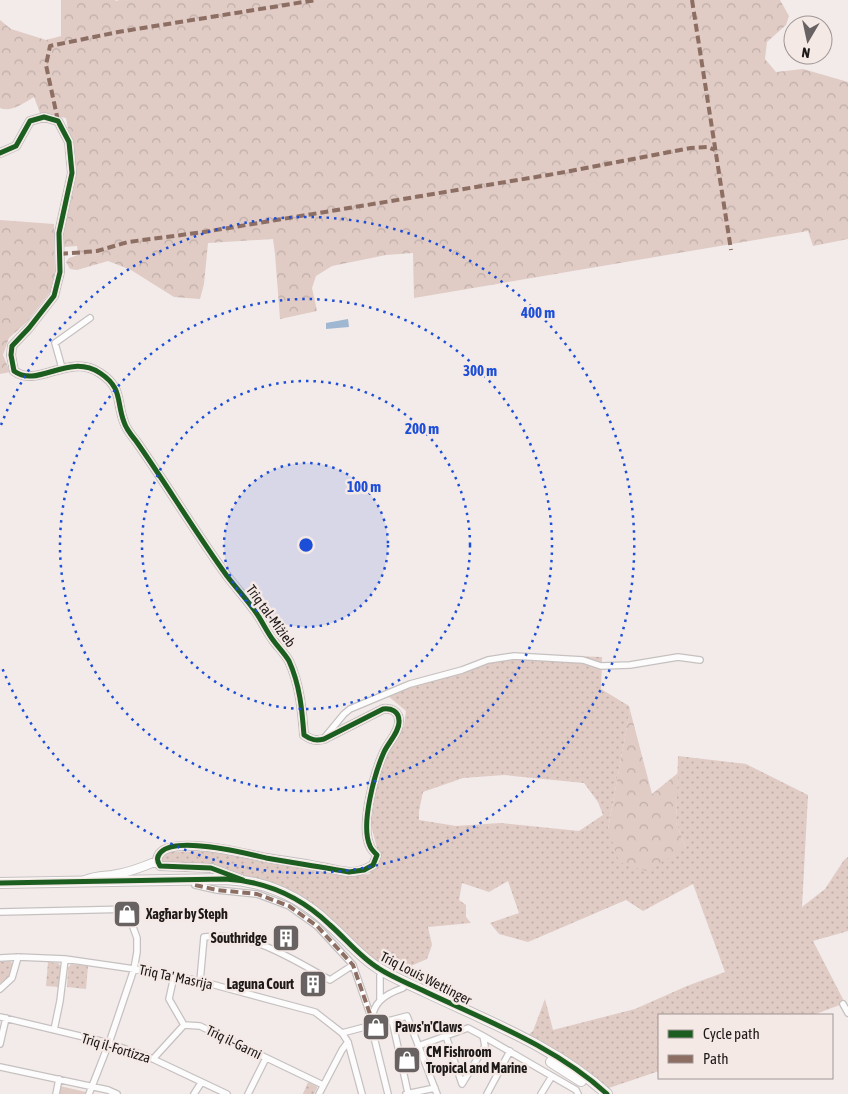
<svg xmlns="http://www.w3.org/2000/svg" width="848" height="1094" viewBox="0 0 848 1094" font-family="'Asap Condensed',sans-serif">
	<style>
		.grass { fill: url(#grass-dots); fill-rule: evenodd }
		.forest { fill: url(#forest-crowns) }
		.park { fill: #e0cbc5 }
		.water { fill: #9fb7d0 }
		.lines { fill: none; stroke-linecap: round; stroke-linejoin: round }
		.minor-casing { stroke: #c6c1c0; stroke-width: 8 }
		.tertiary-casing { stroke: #c6c1c0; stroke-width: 10 }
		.trunk-casing { stroke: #c6c1c0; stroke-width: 12 }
		.minor { stroke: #fdfcfc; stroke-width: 5.5 }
		.tertiary { stroke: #fdfcfc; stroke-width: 8 }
		.trunk { stroke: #fdfcfc; stroke-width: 10 }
		.quiet { stroke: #8d6e63; stroke-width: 4; stroke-dasharray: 8 4; stroke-linecap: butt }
		.cycleway-casing { stroke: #f5e9e6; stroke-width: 8 }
		.cycleway { stroke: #1b5e20; stroke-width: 5 }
		.ring { fill: none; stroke: #1d4ed8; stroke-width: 2.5; stroke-dasharray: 2.5 5 }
		.labels { text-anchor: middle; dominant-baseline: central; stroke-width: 5; stroke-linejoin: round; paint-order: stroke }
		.street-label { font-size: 14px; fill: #1d1918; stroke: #f5e9e6 }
		.poi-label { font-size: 14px; font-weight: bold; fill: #1d1918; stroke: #f5e9e6; text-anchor: start }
		.centre { fill: #1d4ed8; stroke: #f5e9e6; stroke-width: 2.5 }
		.ring-label { font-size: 15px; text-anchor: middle; font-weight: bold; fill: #1d4ed8; stroke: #f5e9e6; stroke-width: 5; stroke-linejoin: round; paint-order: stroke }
	</style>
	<defs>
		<pattern id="grass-dots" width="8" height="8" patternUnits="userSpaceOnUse" patternTransform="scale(1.25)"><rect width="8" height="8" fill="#e0cbc5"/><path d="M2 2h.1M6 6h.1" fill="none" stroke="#c0aea8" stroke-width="1.8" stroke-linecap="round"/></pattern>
		<pattern id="forest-crowns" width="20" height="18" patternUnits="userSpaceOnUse" patternTransform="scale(1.25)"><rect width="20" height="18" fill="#e0cbc5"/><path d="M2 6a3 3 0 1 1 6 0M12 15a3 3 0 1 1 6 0" fill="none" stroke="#c0aea8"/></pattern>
	</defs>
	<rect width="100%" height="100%" fill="#f2ebea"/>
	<path class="grass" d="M505,654l97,3 -1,32 28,17 1,4 -22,119 78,19 -10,-25 2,-67 68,8 62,31 -6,112 23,-18 19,-29 4,-3v74l-35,10 32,62 -32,12h-154v56l-53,18 -79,-53 6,-5 12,-32 8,31 82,-21 52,-23 38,-14 -32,-88 -50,27 -17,-11 -98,42 -29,-8 -9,-11 29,-10 -11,-32 -19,11 -27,-9 -3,17 7,5v12l5,6 -43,4 4,18 -5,14 -28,12 -28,-13 -102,-74 -66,-21 -42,1 -3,-6 6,-6 46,-1 138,25 21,-2 10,-18 -8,-31 6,-48 11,-26 16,-25 2,-15 -18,-15zM504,775l80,8 14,19 5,13 -24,16 -78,-8 -45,3 -37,-6v-9l4,-19 40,-14z
		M10,961l3,4 -4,12 -9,6v-21z
		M48,962l10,1 3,3 -2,21 -13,-1z
		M71,964l17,2 -2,23 -19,-2 1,-19z
		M308,1082l8,4 1,2 -3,6h-11z"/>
	<path class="forest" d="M61,0h54l1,1 3,-1h661l9,16 -3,9 -19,17 -2,17 11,13 27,-3 45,13v157l-35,7 -5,-15 -394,67 -1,-45 -27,2 -54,11 -16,10 -4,12 5,23 -37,8 -5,-65 -2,-15 -65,4 -4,41 -4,15 -26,-2 -43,-27 -23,-9 -31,9 -7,-1 -4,-7 3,-4 9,-3 -1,-9 -14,1 -1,-13 14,-62 -10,-54 -26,-5 -6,-16c-9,5 -23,16 -34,11v-88l11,9 35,11 15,-4z
		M0,220l54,4 1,62 -29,37 -17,15 -6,17 7,17 -10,2z
		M630,710l22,84 26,-21 -2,50 10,25 -40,23 -27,-9 -11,-33z"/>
	<path class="park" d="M60,1086l26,6 -1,2h-26z"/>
	<path class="water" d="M348,319l1,8 -23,2v-6z"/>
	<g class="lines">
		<g class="minor-casing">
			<path id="minor" d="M62,368l-7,-25 35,-25
				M325,737l19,-23 6,-5 60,-25 52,-14 26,-10 26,-4 69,4 18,6 29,-1 48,-8 22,3
				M195,885l22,5 40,4 32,12 28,20 36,39 18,52
				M0,912l133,-3
				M0,958l18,-1 47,2 69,10 66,12 115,31 27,21 6,9 14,52
				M174,976l-5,23 15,26
				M200,981l4,-44c47,-6 86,21 126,43l23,-15
				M0,989l12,-11 6,-21
				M380,1000v-24
				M843,1004l5,9
				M0,1017l109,26 44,16 74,35
				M392,1020l16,73
				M54,1030l6,-29 5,-42
				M342,1033l65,-17 30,78
				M483,1036l93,54 2,4
				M0,1044l6,-26
				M418,1046l50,-18 15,8 2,10 -23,38 -16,-48
				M153,1059l31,-34 16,1 123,59
				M0,1067l108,23 9,4
				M56,1094l3,-15
				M89,1094l20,-51 25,-74 3,-17v-14l-4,-11
				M194,1094l7,-11
				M248,1094l18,-36
				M319,1094l23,-44 6,-8
				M388,1094l-17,-69c1,-22 12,-30 32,-37
				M406,1094l29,-6
				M487,1094l23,-43
				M541,1094l11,-18"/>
		</g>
		<g class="tertiary-casing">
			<path id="tertiary" d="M0,153l16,-7 14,-25 14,-4 14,4 11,21 3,31 -13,60 1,39 -6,24 -25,32 -17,18 -1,9 3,16c24,18 54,-19 86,2 23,15 16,28 24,49 2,7 8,14 12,19 31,44 59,91 91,135 10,13 21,25 30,38 6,9 10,18 16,26 5,7 12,14 16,21 11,24 13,49 15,74 7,5 12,6 20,4l59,-30c8,-1 16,2 16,12 1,10 -11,22 -15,31 -9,20 -24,73 -14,94 1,3 4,6 7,9l-4,10c-7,4 -14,7 -22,7 -10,0 -21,-4 -30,-5 -18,-4 -36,-6 -54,-9 -17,-3 -109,-28 -110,3
				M157,861l3,5 51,2 30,11
				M85,880c9,-4 17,-4 27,-5 16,-2 31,-8 45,-14"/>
		</g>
		<g class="trunk-casing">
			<path id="trunk" d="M0,883l225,-4c40,2 76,18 105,46 16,14 30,32 48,43 15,10 32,16 48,24 61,29 130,55 181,102
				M551,1062l30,19"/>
		</g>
		<use href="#minor" class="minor"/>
		<use href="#tertiary" class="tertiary"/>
		<use href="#trunk" class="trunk"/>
		<path class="quiet" d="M692,0l39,250
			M58,121l-12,-56 4,-19 68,-14 198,-32
			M60,254l37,-3 31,-9 76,-10 350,-58 137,-26 17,-1 7,3
			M195,885l22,5 40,4 32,12 28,20 36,39 18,52
			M133,927v-18"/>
		<g class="cycleway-casing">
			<path id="cycleway" d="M0,153l16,-7 14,-25 14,-4 14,4 11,21 3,31 -13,60 1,39 -6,24 -25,32 -17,18 -1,9 3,16c24,18 54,-19 86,2 23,15 16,28 24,49 2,7 8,14 12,19 31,44 59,91 91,135 10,13 21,25 30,38 6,9 10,18 16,26 5,7 12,14 16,21 11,24 13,49 15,74 7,5 12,6 20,4l59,-30c8,-1 16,2 16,12 1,10 -11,22 -15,31 -9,20 -24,73 -14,94 1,3 4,6 7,9l-4,10 -9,5 -15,2c-27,-5 -55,-9 -83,-14 -21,-5 -89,-22 -105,-6 -5,5 -4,9 -1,14l51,2 32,12
				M0,883l225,-4c40,2 76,18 105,46 16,14 30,32 48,43 15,10 32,16 48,24 61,29 130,55 181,102"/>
		</g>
		<use href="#cycleway" class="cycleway"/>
	</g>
	<circle cx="306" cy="545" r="82" fill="#1d4ed8" fill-opacity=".12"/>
	<g class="ring">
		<circle cx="306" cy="545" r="82"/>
		<circle cx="306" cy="545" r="164"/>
		<circle cx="306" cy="545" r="246"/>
		<path d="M1 425A328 328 0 1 1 1 665"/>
	</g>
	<defs>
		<g id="shop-square" transform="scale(1.4375)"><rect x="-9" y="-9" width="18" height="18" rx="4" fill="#686262" stroke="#f5e9e6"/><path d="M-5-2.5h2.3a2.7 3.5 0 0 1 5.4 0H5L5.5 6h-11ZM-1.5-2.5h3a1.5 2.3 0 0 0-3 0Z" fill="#fff"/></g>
		<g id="building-square" transform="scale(1.4375)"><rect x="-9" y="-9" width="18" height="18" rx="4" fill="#686262" stroke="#f5e9e6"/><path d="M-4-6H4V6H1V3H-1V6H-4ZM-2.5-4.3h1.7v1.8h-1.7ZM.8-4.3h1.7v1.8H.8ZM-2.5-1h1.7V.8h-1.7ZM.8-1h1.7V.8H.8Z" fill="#fff"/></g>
	</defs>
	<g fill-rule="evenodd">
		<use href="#shop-square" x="127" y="914"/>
		<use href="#building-square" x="286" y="938"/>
		<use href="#building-square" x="313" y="984"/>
		<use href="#shop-square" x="376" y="1027"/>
		<use href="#shop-square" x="407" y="1060"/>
	</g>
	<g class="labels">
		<g class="street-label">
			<text transform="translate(271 616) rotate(54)">Triq tal-Miżieb</text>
			<text transform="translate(176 977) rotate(12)">Triq Ta' Masrija</text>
			<text transform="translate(426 978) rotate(27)">Triq Louis Wettinger</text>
			<text transform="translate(234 1042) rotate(26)">Triq il-Garni</text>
			<text transform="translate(116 1048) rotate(17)">Triq il-Fortizza</text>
		</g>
		<g class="poi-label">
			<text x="146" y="914">Xagħar by Steph</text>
			<text x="267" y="938" text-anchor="end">Southridge</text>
			<text x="294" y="984" text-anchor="end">Laguna Court</text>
			<text x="395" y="1027">Paws'n'Claws</text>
			<text x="426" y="1052">CM Fishroom<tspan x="426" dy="16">Tropical and Marine</tspan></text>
		</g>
	</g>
	<circle cx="306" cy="545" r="8" class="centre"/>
	<g class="ring-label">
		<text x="538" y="318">400 m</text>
		<text x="480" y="376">300 m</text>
		<text x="422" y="434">200 m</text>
		<text x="364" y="492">100 m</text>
	</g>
	<rect x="658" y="1014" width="175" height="65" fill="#f5e9e6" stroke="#9f9694"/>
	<rect x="668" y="1030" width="25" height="8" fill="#1b5e20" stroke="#9f9694"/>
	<text x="703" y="1039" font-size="15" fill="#1d1918">Cycle path</text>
	<rect x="668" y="1055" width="25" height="8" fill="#8d6e63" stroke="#9f9694"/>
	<text x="703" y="1064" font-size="15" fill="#1d1918">Path</text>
	<g transform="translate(808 40) rotate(189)"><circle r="24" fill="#f5e9e6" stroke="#9f9694"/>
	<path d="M0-4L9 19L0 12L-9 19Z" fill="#686262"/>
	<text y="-8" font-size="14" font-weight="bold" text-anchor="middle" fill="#1d1918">N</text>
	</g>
</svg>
